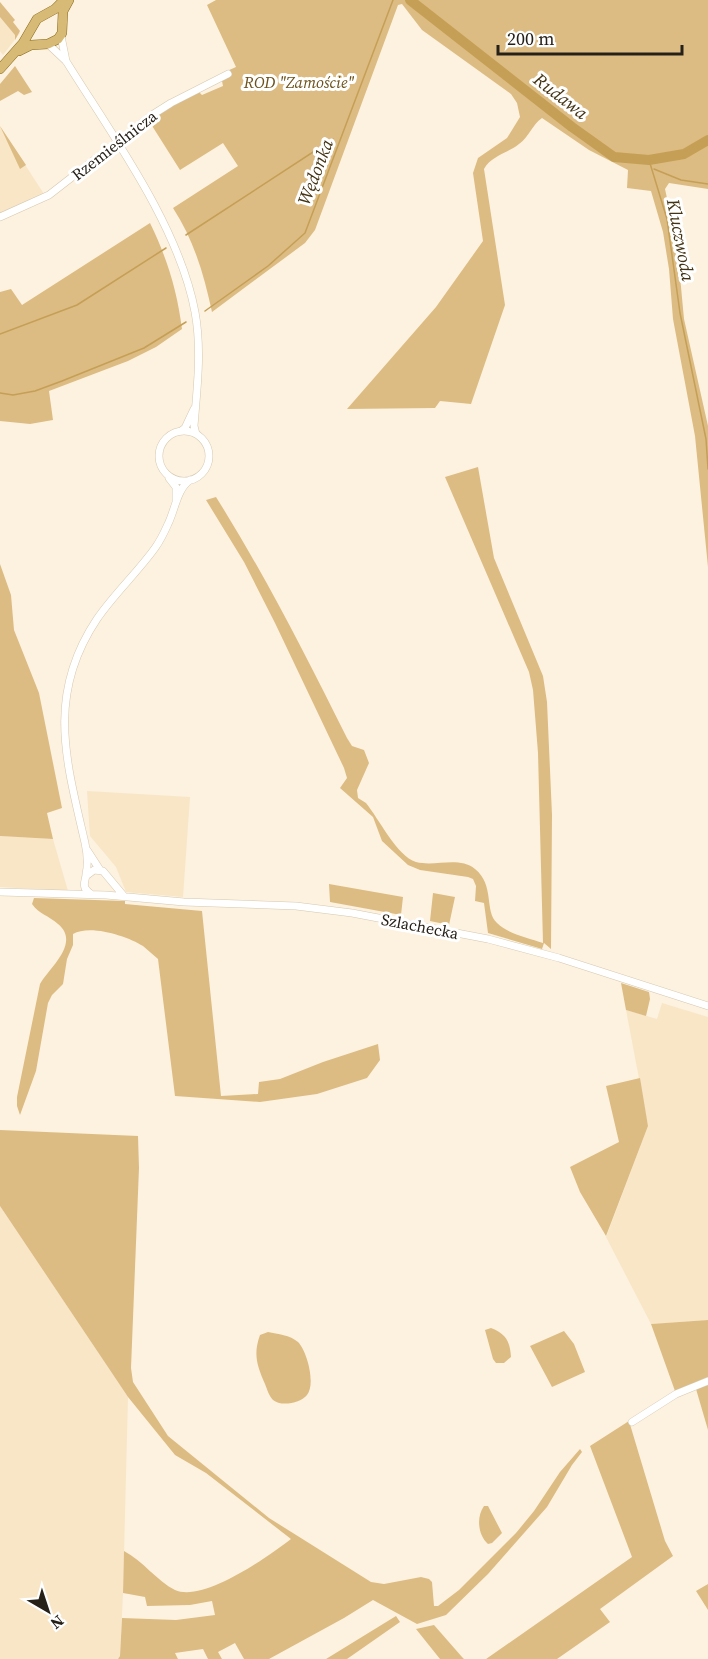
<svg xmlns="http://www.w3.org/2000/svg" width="708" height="1659" viewBox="0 0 708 1659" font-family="'Source Serif 4',serif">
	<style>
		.built { fill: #f8e6c7 }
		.green { fill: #dcbc83 }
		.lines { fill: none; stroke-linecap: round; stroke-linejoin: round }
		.stream { stroke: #c59f55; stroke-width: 1.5 }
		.river { stroke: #c59f55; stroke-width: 10 }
		.minor-casing { stroke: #d5c8b0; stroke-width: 8 }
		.major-casing { stroke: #886719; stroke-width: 10 }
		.minor { stroke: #fff; stroke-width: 7 }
		.major { stroke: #d7ba75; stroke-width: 9 }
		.labels { text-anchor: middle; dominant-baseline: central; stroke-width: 6; stroke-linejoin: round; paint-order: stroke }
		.park-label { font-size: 16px; font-style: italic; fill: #6c511a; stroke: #fff }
		.street-label { font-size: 16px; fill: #262118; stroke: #fff }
		.water-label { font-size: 18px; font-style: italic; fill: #433312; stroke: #fff }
	</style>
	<rect width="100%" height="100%" fill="#fdf2df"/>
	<path class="built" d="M0,6l20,27 -17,22 -3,-4z
		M0,126l44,68 -44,20z
		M87,791l103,6 -7,100 -57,-5 -10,-25 -26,-31z
		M0,836l53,3 15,52 -68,-4z
		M662,1003l46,14v303l-57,4 -45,-87 42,-111 -22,-116 31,9z
		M0,1206l128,191 -5,196 -3,63 -2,3h-118z"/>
	<path class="green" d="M216,0h492v189l-39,-6 -4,6 12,55 7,75 24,107v141l-13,-131 -22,-117 -4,-50 -6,-37 -12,-41 -24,-3 1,-18 -39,-20 -47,-32c-10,7 -13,19 -23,26 -11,9 -28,12 -35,25l21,136 -34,99 -31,-3 -5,7 -88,1 89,-102 47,-66 -10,-68 5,-15 29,-20 13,-21 -3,-14 -6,-9 -89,-64 -20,-26 -4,1 -83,225 -10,13 -93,69c-8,-37 -18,-72 -39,-104l65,-42 -15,-23 -43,27 -31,-49 19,-14 31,-15 3,3 21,-9 -1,-5 5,-10 9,-4 -29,-62z
		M0,2l15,18 -2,2 7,9 -5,9v-5l-15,-18z
		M15,66l17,26 -8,3 -6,-4 -18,10v-17z
		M0,126l26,39 -6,4z
		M150,223c17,35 27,67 32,106l-26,18 -28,14 -79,30 4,29 -23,4 -30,-3v-129l11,-3 11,16z
		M478,467l16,91 49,118 4,26 5,113 -1,134 -7,-6 -2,6 -54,-16 -4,-30 -9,-2 1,-15 -3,-7 -5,-2 -48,-7 -12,-5 -26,-24 -9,-24 -33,-29 7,-10 -3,-10 -69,-145 -31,-61 -38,-62 10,-3c49,78 90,159 131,241l5,8 12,4 5,13 -12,27 1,8 8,5c13,16 31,53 50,59 19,5 43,-6 59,7 20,16 9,42 22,54 11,11 31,15 46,20l-5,-190 -5,-63 -4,-18 -84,-195z
		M0,564l11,31 3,35 25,63 23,115 -15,5 6,26 -53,-3z
		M329,884l74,13 -2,18 -71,-13z
		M433,893l22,4 -6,28 -19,-4z
		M34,898l91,3v3l77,7 19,185 37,-2 1,-12 21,-3 43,-17 55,-18 2,16 -13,18 -50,16 -57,8 -85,-6 -17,-137c-5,-4 -10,-9 -15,-13 -16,-10 -53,-22 -70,-12v11l-6,14 -4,25 -11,11 -4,8 -12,68 -16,44 -3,-9v-9l23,-113c9,-16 41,-41 18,-60 -10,-9 -18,-9 -26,-20z
		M621,983l28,9 1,7 -4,17 -20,-6z
		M640,1078l8,48 -42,110 -26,-44 -10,-25 49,-25 -13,-56z
		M0,1130l138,6 1,32 -8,200 2,14 35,54 101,82 102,64 13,2 37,-7 8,2 3,3 2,24h4l21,-16 57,-57 18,-22 26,-39 20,-23 2,3 -10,13 -25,42 -59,67 -42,41 -29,9 -44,-24 -29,18 -75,41h-25l-9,-16 -17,9 4,7h-14l-5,-10 -28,4 3,6h-60l2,-3 2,-38 54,2 39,-5 -3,-14 -22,4 -43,1 -2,-9 -22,-4 1,-42c19,10 33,30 51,39 28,13 94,-34 116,-51l-85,-66 -31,-18 -47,-58 -128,-191z
		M708,1320v57l-33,14 -24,-67z
		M491,1328c15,6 19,13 20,29l-7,6h-8l-3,-4 -8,-29z
		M564,1331l10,13 11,28 -33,15 -22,-41z
		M268,1332c10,2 22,3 30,10 9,9 18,42 9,53 -6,8 -26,12 -34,5 -4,-4 -6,-11 -8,-16 -8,-18 -12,-30 -5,-49z
		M708,1385v45l-12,-41z
		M629,1421l36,120 8,15 -73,53 10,13 -53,37h-71l146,-102 -42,-111z
		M484,1506h4l14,27 -10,10 -4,1c-10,-9 -12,-27 -4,-38z
		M708,1584v26l-12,-19z
		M396,1616l4,6 -53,37h-21z
		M434,1625l28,32 2,2h-24l-24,-30z"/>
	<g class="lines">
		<path class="stream" d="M649,160l18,59 13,94 26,126 2,30
			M654,169l27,11 27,4
			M186,235l147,-96
			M205,311l63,-45 37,-33 88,-233
			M0,334l77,-29 89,-57
			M0,393l13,2 22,-4 27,-10 82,-33 42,-26"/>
		<path class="river" d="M410,0l162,127 42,30 35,3 35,-6 24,-14"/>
		<g class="minor-casing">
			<path id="minor" d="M61,36l5,25
				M48,44l18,17c46,74 113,165 129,251 7,38 2,77 -1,114l2,8
				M0,217l49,-22 103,-80 19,-12 57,-29
				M159 456a25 25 0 1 1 50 0a25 25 0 1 1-50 0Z
				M181,431l4,-3 9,-19
				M169,478l7,9v14
				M87,850l13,20
				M86,876l8,-6 9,1 20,24
				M0,892l106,3 78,7 112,4 56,7 136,26 71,19 149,48
				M91,894c-3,-2 -4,-3 -6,-6 -2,-5 1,-9 1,-14 2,-9 1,-22 -1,-31 -19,-83 -39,-148 12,-224 17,-25 40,-46 58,-71 5,-7 9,-15 13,-24 7,-14 9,-35 22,-44
				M632,1422l44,-28 32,-13"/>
		</g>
		<g class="major-casing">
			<path id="major" d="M19,51l12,-6 17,-1 10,-5 4,-6 1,-22 6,-11
				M0,69l23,-26 14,-24 18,-10 9,-9"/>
		</g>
		<use href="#minor" class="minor"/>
		<use href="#major" class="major"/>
	</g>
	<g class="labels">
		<g class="park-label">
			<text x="299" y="82">ROD "Zamoście"</text>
		</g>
		<g class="street-label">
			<text transform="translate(114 145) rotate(-38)">Rzemieślnicza</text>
			<text transform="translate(420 926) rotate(11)">Szlachecka</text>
		</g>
		<g class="water-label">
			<text transform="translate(561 96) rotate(38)">Rudawa</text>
			<text transform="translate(315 172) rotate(-69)">Wędonka</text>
			<text transform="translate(681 240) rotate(79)">Kluczwoda</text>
		</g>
	</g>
	<g transform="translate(48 1611) rotate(141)" stroke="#ffffff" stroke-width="4.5" paint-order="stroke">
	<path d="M0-4.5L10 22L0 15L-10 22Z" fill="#262118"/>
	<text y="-9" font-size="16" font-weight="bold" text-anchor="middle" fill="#262118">N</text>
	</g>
	<path d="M498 45v9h184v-9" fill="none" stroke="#262118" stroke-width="3"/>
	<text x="507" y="45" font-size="18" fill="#262118" stroke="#ffffff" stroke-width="4.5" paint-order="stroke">200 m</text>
</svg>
